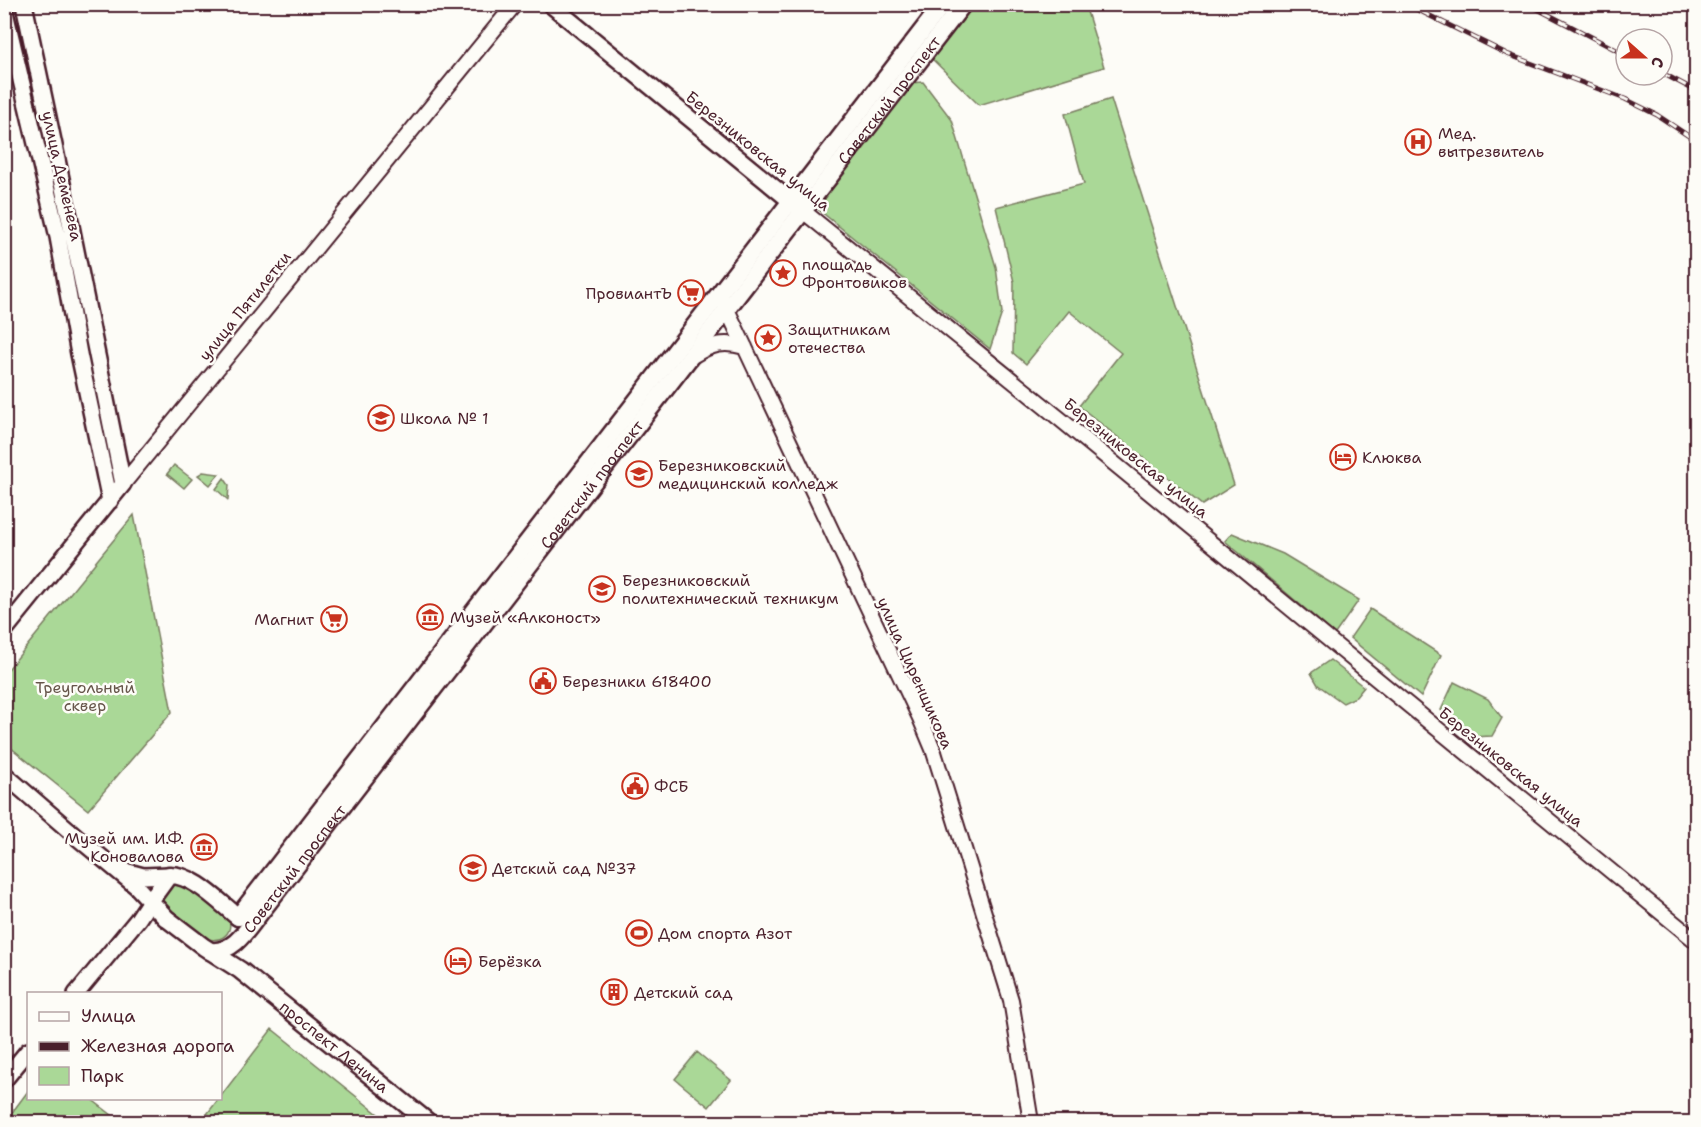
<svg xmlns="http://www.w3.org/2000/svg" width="1701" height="1127" viewBox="0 0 1701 1127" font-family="'Shantell Sans',sans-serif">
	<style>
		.green { fill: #aad897; stroke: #7a7c61; stroke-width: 1.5 }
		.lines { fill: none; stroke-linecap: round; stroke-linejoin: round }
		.tertiary-casing { stroke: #4a1f2b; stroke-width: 18 }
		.secondary-casing { stroke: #4a1f2b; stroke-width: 20 }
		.primary-casing { stroke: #4a1f2b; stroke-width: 21 }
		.tertiary { stroke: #fdfcf7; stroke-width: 14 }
		.secondary { stroke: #fdfcf7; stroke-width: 15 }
		.primary { stroke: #fdfcf7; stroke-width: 16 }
		.rail-casing { stroke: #4a1f2b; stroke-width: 5 }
		.rail { stroke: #fdfcf7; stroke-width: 3; stroke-dasharray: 9; stroke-linecap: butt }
		.labels { text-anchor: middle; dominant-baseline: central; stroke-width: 5; stroke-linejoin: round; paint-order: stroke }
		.street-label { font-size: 16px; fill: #4a1f2b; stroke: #fdfcf7 }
		.poi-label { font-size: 16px; fill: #4a1f2b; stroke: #fdfcf7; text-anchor: start }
		.park-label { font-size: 16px; fill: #67564b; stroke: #fdfcf7 }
	</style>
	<rect width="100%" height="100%" fill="#fdfcf7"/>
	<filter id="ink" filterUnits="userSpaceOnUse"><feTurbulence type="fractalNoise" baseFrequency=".0167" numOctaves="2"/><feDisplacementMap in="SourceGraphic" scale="12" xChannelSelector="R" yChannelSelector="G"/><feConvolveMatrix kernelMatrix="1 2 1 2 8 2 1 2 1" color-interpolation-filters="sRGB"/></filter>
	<g filter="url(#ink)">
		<path class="green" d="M970,5h115l19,62 -125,38 -50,-49z
			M923,82l29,38 44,147 6,46 -12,36 -176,-143 95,-123z
			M1111,99l123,386 -32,20 -123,-99 42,-53 -52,-42 -43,53 -13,-11 1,-71 -18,-75 88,-23 -19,-70z
			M85,358l11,1 15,91 -7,1z
			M174,465l18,14 -8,9 -17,-14z
			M203,472l16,2 -9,11 -12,-10z
			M224,478l5,7 -1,15 -12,-11z
			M134,515l38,197 -84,98 -83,-67v-70z
			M1232,533l51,21 76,46 -24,34 -110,-93z
			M1370,609l71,46 -20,42 -71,-59z
			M1330,660l34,27 -8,10 -13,6 -25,-18 -7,-12z
			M1454,682l34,17 14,19 -10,18 -21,1 -30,-27z
			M180,880l49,38c4,16 -7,24 -22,21l-44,-36 -1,-8 4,-10z
			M272,1029l116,93h-187z
			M697,1052l34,28 -22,27 -34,-28z
			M28,1091v7l63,1 30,23h-116z"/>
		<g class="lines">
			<g class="tertiary-casing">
				<path id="tertiary" d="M803,211l257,208 636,522
					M724,303l196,415 13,31 78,251 20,122
					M694,355c18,-11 30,-14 51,-8
					M123,484l392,-480"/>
			</g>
			<g class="secondary-casing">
				<path id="secondary" d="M550,4l248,203
					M4,8l54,229 21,117 31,147
					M4,631l119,-147 -53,-263 -46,-217
					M4,774l74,64 58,48 14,15 -12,18 -62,75
					M121,870l22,6 26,-1
					M4,1080l24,-29"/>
			</g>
			<g class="primary-casing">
				<g id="primary">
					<path d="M238,917l705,-913"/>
					<path id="s1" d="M238,917c-19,-15 -45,-43 -69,-42l-19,26 16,17 38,29 36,23 188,152"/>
					<path id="s2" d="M210,951c25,3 39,-25 53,-42l700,-905"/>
				</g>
			</g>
			<use href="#tertiary" class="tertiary"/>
			<use href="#secondary" class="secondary"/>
			<use href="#primary" class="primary"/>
			<g class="rail-casing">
				<path id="rail" d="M1406,4l101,50 118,45 32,16 39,26
					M1528,4l98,51
					M1662,73l34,18"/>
			</g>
			<use href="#rail" class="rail"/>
		</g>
	</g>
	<defs>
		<g id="hospital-ring" transform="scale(1.35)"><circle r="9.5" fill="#fdfcf7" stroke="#c8321e" stroke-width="1.5"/><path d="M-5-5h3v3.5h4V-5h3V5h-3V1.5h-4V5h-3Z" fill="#c8321e"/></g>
		<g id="sight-ring" transform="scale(1.35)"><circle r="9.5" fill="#fdfcf7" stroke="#c8321e" stroke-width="1.5"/><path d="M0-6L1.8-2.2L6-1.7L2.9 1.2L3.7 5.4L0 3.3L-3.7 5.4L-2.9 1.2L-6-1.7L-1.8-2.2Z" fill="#c8321e"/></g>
		<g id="supermarket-ring" transform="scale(1.35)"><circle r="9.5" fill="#fdfcf7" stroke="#c8321e" stroke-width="1.5"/><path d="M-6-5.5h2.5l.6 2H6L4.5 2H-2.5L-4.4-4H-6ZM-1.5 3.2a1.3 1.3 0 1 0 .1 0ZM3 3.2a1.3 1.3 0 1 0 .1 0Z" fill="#c8321e"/></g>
		<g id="school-ring" transform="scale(1.35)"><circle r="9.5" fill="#fdfcf7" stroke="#c8321e" stroke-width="1.5"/><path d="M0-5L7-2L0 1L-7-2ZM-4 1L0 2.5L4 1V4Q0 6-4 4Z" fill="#c8321e"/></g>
		<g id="hotel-ring" transform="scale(1.35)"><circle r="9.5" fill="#fdfcf7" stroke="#c8321e" stroke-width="1.5"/><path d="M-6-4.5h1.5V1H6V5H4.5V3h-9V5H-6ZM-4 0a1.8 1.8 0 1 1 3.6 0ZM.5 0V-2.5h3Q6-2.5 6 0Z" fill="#c8321e"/></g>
		<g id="university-ring" transform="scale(1.35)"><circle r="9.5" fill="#fdfcf7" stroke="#c8321e" stroke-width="1.5"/><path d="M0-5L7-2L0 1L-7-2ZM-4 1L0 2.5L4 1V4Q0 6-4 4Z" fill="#c8321e"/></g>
		<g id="museum-ring" transform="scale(1.35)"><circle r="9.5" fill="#fdfcf7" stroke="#c8321e" stroke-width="1.5"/><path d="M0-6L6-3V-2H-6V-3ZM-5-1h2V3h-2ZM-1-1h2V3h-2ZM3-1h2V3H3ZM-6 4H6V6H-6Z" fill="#c8321e"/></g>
		<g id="civic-ring" transform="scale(1.35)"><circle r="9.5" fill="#fdfcf7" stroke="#c8321e" stroke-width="1.5"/><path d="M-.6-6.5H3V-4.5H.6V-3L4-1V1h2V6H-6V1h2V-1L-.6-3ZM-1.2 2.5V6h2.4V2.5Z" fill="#c8321e"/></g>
		<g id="stadium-ring" transform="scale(1.35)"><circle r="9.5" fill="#fdfcf7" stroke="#c8321e" stroke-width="1.5"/><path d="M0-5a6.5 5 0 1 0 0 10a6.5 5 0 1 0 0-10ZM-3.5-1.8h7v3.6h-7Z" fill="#c8321e"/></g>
		<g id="building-ring" transform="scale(1.35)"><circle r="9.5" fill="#fdfcf7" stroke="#c8321e" stroke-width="1.5"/><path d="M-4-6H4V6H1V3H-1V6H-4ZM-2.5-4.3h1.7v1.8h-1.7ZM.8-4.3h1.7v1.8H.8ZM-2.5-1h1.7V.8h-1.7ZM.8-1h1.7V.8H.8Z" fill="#c8321e"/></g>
	</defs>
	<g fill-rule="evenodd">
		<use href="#hospital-ring" x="1418" y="142"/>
		<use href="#sight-ring" x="783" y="273"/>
		<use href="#supermarket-ring" x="691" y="293"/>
		<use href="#sight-ring" x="768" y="338"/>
		<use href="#school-ring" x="381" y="418"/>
		<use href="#hotel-ring" x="1343" y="457"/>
		<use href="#university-ring" x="639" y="474"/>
		<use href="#university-ring" x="602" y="589"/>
		<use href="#museum-ring" x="430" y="617"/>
		<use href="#supermarket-ring" x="334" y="619"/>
		<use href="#civic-ring" x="543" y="681"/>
		<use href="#civic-ring" x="635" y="786"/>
		<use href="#museum-ring" x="204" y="847"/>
		<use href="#school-ring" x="473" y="868"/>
		<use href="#stadium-ring" x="639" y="933"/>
		<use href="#hotel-ring" x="458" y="961"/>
		<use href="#building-ring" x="614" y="992"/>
	</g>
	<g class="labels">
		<g class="street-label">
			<text stroke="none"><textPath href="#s2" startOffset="1094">Советский проспект</textPath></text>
			<text transform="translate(758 151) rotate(39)">Березниковская улица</text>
			<text transform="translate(62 176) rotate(77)">улица Деменева</text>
			<text transform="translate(245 306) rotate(-51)">улица Пятилетки</text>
			<text transform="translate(1136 458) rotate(39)">Березниковская улица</text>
			<text stroke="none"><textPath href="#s2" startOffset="608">Советский проспект</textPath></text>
			<text transform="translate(915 673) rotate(66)">улица Циренщикова</text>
			<text transform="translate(1511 767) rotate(39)">Березниковская улица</text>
			<text stroke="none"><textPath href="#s2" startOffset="122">Советский проспект</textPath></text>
			<text stroke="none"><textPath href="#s1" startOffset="350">проспект Ленина</textPath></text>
		</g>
		<g class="poi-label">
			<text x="1438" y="133">Мед.<tspan x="1438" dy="18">вытрезвитель</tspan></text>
			<text x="802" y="264">площадь<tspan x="802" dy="18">Фронтовиков</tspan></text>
			<text x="672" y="293" text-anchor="end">ПровиантЪ</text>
			<text x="788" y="329">Защитникам<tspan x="788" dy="18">отечества</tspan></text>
			<text x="400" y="418">Школа № 1</text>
			<text x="1362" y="457">Клюква</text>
			<text x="658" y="465">Березниковский<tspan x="658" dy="18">медицинский колледж</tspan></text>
			<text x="622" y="580">Березниковский<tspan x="622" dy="18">политехнический техникум</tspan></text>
			<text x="450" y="617">Музей «Алконост»</text>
			<text x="314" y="619" text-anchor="end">Магнит</text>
			<text x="562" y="681">Березники 618400</text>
			<text x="654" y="786">ФСБ</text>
			<text x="184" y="838" text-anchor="end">Музей им. И.Ф.<tspan x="184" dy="18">Коновалова</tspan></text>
			<text x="492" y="868">Детский сад №37</text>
			<text x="658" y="933">Дом спорта Азот</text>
			<text x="478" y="961">Берёзка</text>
			<text x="634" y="992">Детский сад</text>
		</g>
		<g class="park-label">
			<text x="85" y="687">Треугольный<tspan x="85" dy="18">сквер</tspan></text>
		</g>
	</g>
	<rect width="1701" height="1127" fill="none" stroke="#fdfcf7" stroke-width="24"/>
	<rect x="12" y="12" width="1677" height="1103" fill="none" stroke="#4a1f2b" stroke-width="2" filter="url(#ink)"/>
	<rect x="27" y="992" width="195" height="108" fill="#fdfcf7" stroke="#b5a4a5" stroke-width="1.5"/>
	<rect x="39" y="1012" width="30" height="9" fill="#fdfcf7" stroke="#b5a4a5" stroke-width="1.5"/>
	<text x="81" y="1022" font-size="18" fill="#4a1f2b">Улица</text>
	<rect x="39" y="1042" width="30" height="9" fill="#4a1f2b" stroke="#b5a4a5" stroke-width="1.5"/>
	<text x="81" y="1052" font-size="18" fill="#4a1f2b">Железная дорога</text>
	<rect x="39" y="1067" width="30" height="18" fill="#aad897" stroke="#b5a4a5" stroke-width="1.5"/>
	<text x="81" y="1082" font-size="18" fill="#4a1f2b">Парк</text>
	<g transform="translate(1644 57) rotate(111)"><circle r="28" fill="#fdfcf7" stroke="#b5a4a5" stroke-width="1.5"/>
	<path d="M0-4.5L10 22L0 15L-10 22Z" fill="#c8321e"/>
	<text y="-9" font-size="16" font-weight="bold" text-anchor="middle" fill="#4a1f2b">С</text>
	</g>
</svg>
